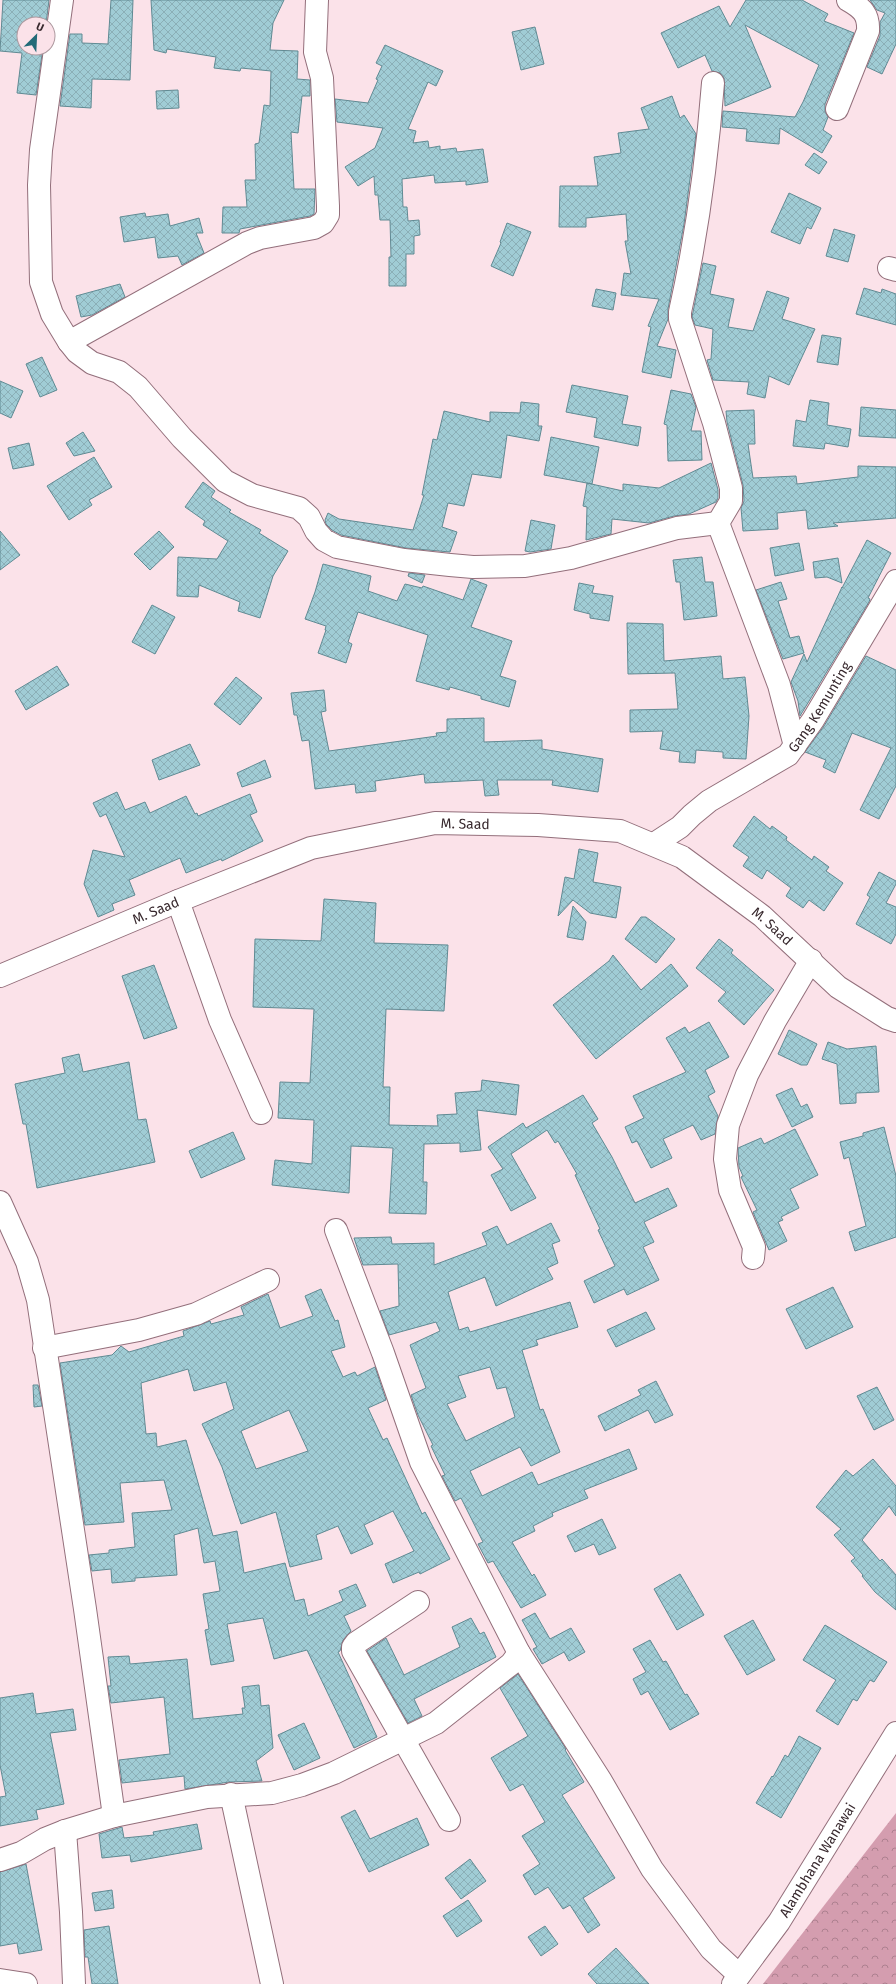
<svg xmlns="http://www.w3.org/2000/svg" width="896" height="1984" viewBox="0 0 896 1984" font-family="'Fira Sans',sans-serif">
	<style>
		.forest { fill: url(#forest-crowns) }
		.building { fill: url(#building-cross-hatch); stroke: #608a93; fill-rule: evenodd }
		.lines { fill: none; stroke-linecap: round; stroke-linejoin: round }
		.minor-casing { stroke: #936f7b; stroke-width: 24 }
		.minor { stroke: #fff; stroke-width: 22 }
		.labels { text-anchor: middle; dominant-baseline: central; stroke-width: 3; stroke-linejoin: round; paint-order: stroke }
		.street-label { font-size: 14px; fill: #38292e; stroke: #fbe2e9 }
	</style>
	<defs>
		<pattern id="forest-crowns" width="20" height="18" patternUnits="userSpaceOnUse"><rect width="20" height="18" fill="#d49daf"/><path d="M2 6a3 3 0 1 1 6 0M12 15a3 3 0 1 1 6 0" fill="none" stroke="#ad808f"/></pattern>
		<pattern id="building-cross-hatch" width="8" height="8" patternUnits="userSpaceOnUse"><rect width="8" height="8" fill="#a0ccd5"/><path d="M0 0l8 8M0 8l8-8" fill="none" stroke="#8bafb7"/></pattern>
	</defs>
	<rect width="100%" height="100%" fill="#fbe2e9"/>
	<path class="forest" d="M896,1813v171h-133z"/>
	<path class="building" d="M3,0h46l-3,24h-22v24h19l-7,47 -19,-2 5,-40 -22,-2z
		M111,0h22l-3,80 -38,-1 -1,29 -31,-2 10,-72h12v9l26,1z
		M151,0h133l-11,23 -3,27 28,1 -1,28 13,1v16h-8l-4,37 -7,-1 3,57h21l-1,25 -4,2 -70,13 -1,4h-17l1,-26h24l-2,-27h11l-1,-36 4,-1 5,-38 6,1 1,-35 -30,-3 -1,3 -26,-3 2,-11 -49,-8 -1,4 -12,-3z
		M746,0h56l26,14 -4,7 30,12 -29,71v7l3,6 -5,13 9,6 -10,17 -42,-25 -1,16 -33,-3 1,-12 -25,-2 1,-16 72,6 8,-15 16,-37 -74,-40 26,62 -46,19 -1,-28 -4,-5 -8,-2 -7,-16 -27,13 -17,-35 58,-27 11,21z
		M870,0h26v44l-14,30 -15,-7 13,-31v-14l5,-9 -8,-3z
		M535,27l9,37 -23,6 -9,-38z
		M385,45l58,26 -7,15 -8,-4 -20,47 8,2 -3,12 15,-2 1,7 11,-2v4l16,-2 1,4 26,-3 5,33 -22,3v-4l-31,2 -1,-8 -32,4 1,28h4l1,14 11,-1 1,15 -6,1v18h-8v32h-17v-29h2l-1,-37h-10l-2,-25h-3l-1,-19 -16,10 -13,-19 30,-19 8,-20 -46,-6 -2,-23 33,4 10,-23 -2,-1 6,-13 -6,-3z
		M178,90l1,18 -22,1 -1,-18z
		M672,96l8,22 4,-3 12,19 -12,90 -16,85v10l-11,27 19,4 -5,28 -29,-6 9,-45 -3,-1 11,-27 -38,-4 3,-22 7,1 -6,-33h3l-2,-27 -40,4v9h-27l1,-41h38l-4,-29 27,-4 -3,-20 31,-4 -8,-21z
		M814,153l13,9 -8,12 -14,-9z
		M789,193l32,15 -10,21 -4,-2 -7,17 -29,-12z
		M145,213l1,4 22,-3 2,12 29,-8 4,15h-7l8,20 -22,12 -4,-9 -20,2 -3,-21 -31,5 -4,-25z
		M507,223l24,9 -18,44 -22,-10 10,-23 -1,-1z
		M834,229l21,6 -7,27 -22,-6z
		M703,263l13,3 -6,28 24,5 -6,28 25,4 14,-40 22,7 -7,21 33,10 -26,56 -20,-9 -4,22 -18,-4 2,-12 -36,-2 -6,-20 4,-1 2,-30 -18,-4 -3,-8z
		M120,284l5,13 -33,18 -11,2 -5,-21z
		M864,288l17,5 1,-4 14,5v31l-40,-11z
		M596,289l20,4 -3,17 -21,-4z
		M822,335l19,3 -3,27 -21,-3z
		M42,357l15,33 -17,7 -14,-33z
		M0,381l23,10 -12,27 -11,-5z
		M572,385l56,11 -6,28 19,3 -3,19 -44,-9 3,-19 -31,-6z
		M671,390l20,4 5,13 -5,24h10l1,29 -34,1 -1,-36 -3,-1z
		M810,400l19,3 -2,22 24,4 -3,18 -23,-4 -1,6 -31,-3 3,-26 10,2z
		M521,402l18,2 -1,22h4l-3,15 -32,-6 -6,43 -29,-4 -8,32 -16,-3 -6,24 15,5 -7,20 -44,-4 -65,-13 -9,-5 -6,-6 -1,-4 3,-7 11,6 74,11 11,-35h-2l11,-56 4,1 7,-29 46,11v-10l30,1z
		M861,407l35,3v28l-37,-2z
		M754,410l1,34h-7l5,34 43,-2 1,8 61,-7v-11l38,1v51l-63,5 5,3 -30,3 -2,-19 -29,3 1,16 -35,2 -2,-23 3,-7 -1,-16 -16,-63 -1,-11z
		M83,432l12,19 -21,5 -8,-13z
		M551,437l48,10 -7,37 -48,-9z
		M29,443l5,22 -21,4 -5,-21z
		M94,457l18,30 -23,13 3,5 -23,15 -22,-34z
		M711,463l7,27v8l-2,4 -27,12 -15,2 -25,7 -37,-4 -1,15 -25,6 1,-33 -4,-1 4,-23 36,8v-7l36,4z
		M203,482l12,9 -4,6 20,13 -2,2 32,18 -2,3 29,18 -15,25 -13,42 -22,-7 2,-9 -41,-17 -1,12 -21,-1 1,-39 39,2 11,-18 -25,-16 2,-4 -20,-14z
		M531,520l24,5 -4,24 -21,3 -5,-1z
		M0,531l20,24 -20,15z
		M159,531l15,16 -24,23 -16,-16z
		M867,540l24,13 -23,45 2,1 -1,3 -69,114 -2,-15 -7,-19 13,-28 3,8 35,-75v1z
		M799,543l5,27 -29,6 -5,-28z
		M702,557l3,25h8l4,34 -33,4 -4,-38h-4l-3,-22z
		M838,558l4,25 -15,-6 -12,1 -2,-16z
		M323,564l48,12 -3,15 29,10 8,-17 17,4 1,-2 40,14 8,-21 16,6 -16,42 41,14 -12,35 16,5 -7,26 -28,-8v-3l-31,-9 -1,3 -33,-9 12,-46 -70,-23 -10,30 4,2 -6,19 -28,-10 8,-23h-1l1,-4 -21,-7 10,-27z
		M409,573l16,2 -3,8 -14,-7z
		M781,582l6,17 -9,2 12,37 9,-2 5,17 -21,6 -27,-69z
		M579,583l15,3 -2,7 21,3 -4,25 -19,-3v-4l-16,-4z
		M152,605l23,12 -20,37 -23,-12z
		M627,623l36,1 1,37 57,-5 2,23 22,-2 4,39 -3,43 -23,-1v-6l-27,-2 -1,13 -16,-1 1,-10 -20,-3 3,-18 -33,1v-22l48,-1 -3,-36 -47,1z
		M866,656l30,14v116l-17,33 -19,-9 31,-62 -39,-15 -17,40 -12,-6 3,-7 -21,-8 19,-26z
		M57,666l12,19 -43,25 -11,-19z
		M236,677l26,21 -22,27 -26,-21z
		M324,690l2,21 -5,1 8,39 108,-15 -1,-3 11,-1v-13l37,-1v24l58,-2v9l61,10 -5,33 -46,-7 1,-5h-56l2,15 -14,1 -2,-16 -58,3 -1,-9 -49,7 1,10 -20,2 -1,-9 -40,5 -6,-49 -7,1 -5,-26h-3l-3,-22z
		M190,744l10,21 -41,15 -7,-20z
		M265,760l6,17 -29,10 -5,-14z
		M117,792l8,18 20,-8 5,11 36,-17 9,18 2,-1 1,3 52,-22 7,18 -7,3 13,26 -41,20 -1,-2 -35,14 -6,-15 -51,22 6,15 -23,9 2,6 -16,7 -14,-33 9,-34 32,7 -19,-43 -6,3 -7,-14z
		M754,816l16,13 2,-3 15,11 -1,3 26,20 2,-4 15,11 -3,4 17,12 -19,28 -15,-11 -6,8 -17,-12 5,-8 -24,-18 -5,9 -19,-13 6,-9 -16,-11z
		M579,849l19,4 -5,29 28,5 -5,31 -26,-5 -17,-13 -15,16 7,-39 9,2z
		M879,872l17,9v3l-10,19 10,4v27l-5,10 -35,-20 14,-27 -3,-2z
		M324,899l52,4 -2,40 74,2 -4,66 -58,-2 -3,78h7l-1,38 49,1 -1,-11 20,-1 -2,-21 26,-2 1,-11 37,5 -3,30 -39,-5 4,40 -21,2v-9l-36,1 -1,38h4l-1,32 -37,-1 4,-65 -42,-2 -2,47 -77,-8 3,-25 37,4 2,-44 -36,-2 2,-36 30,1 4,-74 -61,-2 2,-68 66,2z
		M573,906l13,16 -3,18 -16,-3z
		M641,917h5l29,22 -19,24 -31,-24z
		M719,939l14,11 -2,3 43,37 -30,35 -26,-24 8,-9 -30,-24z
		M613,955l28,35 30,-26 17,22 -92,73 -43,-54 56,-44z
		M154,965l23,63 -33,11 -22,-63z
		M709,1022l20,35 -24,13 10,22 -7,4 10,20 -3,18 -14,6 -8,-15 -30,14 9,19 -21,10 -14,-27 -5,2 -7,-16 19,-9 -11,-22 53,-24 -20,-34 19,-11 4,6z
		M789,1030l28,14 -10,21h-6l-23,-11z
		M828,1042l19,7 29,-3 3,46 -23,1v10l-16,1 -3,-40 -15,-5z
		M79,1054l4,18 46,-10 9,58 8,-1 9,43 -118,26 -11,-64h-3l-8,-40 50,-11 -3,-15z
		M792,1088l9,19 6,-3 6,13 -21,10 -16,-32z
		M583,1095l15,24 -6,4 20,34 23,46 33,-15 9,18 -33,16 10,20 -11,5 16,33 -32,15 -3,-6 -30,14 -10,-22 31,-15 -17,-36 2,-1 -25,-54 2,-1 -19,-33 -3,2 -8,-13 -36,24 25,44 -25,13 -20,-36 12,-6 -15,-22 35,-24 3,5z
		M884,1127l12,49v61l-41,14 -6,-19 17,-6 -17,-69 -5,2 -4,-17 23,-6v-3z
		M795,1129l23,46 -28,14 9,19 -18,9 2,3 -5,2 9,19 -18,9 -16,-38 4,-2 -16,-33 2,-1 -4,-9 -1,-19 23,-10 3,6z
		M233,1132l12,27 -44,19 -12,-27z
		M551,1223l9,18 -8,3 6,19 -11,5 6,11 -57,27 -11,-29 -37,15 11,38 9,-3 2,5 100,-30 8,25 -42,13 2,5 -16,5 18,60 3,-1 17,43 -29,14 -11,-19 -50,24 12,25 50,-24 6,13 91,-36 8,20 -53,21 4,8 -36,15 1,3 -20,10 2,5 -23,11 20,34 2,-2 12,21 -25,13 -28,-47 -5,2 -10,-19 5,-2 -22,-44 -6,3 -13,-25 3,-1 -14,-29 2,-1 -15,-30 -7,-20 15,-7 -16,-43 30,-14 -4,-9 -47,13 -9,-24 19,-5 -1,-42 -35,1 -9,-27 37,-1 1,7 42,-1v22l53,-20 -5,-12 15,-7 10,19zM490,1367l7,22 9,-2 9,30 -49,24 -19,-37 19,-7 -8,-21z
		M833,1287l20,40 -47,22 -20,-40z
		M321,1289l14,32 3,-1 7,27 -14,4 12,26 12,-5 2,4 18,-9 11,33 -18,8 15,32 4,-2 35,76 3,-2 25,47 -30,15 -1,-2 -26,11 -8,-19 29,-13 -21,-40 -29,14 9,19 -22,10 -13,-28 -22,9 6,24 -32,8 -14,-55 -35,12 -19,-57 -20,-43 32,-15 -8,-27 -32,9 -6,-22 -47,14 5,51 10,-1 1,14 29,-7 27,96 24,-5 7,42 41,-10 10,38 9,-2 4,17 35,-15 -4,-10 17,-7 10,22 -22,10 7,15 -8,9 -3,11 -2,1 39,85 -23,11 -47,-98 -33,9 -11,-41 -36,6 7,37 -23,4 -6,-35 4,-1 -6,-35 17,-3 -5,-30 -11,2 -6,-35 -24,7 3,40 -42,3v3l-23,2 -1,-14 -19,2 -3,-16 20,-2v-3l26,-3 -3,-34 40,-3 -8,-30 -44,3 4,39 -39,3 -25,-162 52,-8 9,-9 8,6 55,-16 -1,-5 27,-10 1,3 33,-9 -3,-8 27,-13 12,34 33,-12 -8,-20zM289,1410l19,41 -52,18 -15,-38z
		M646,1312l9,17 -39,18 -9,-17z
		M656,1381l17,34 -18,8 -7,-13 -43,21 -7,-15 43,-21 -3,-5z
		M33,1385h5l4,21 -8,1z
		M877,1387l17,33 -20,10 -17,-34z
		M873,1459l23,27v30l-7,-10 -27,34 18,21 2,-2 14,16v35l-21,-18 -13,-16 1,-1 -12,-14 4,-3 -21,-23 7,-6 -25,-22 30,-37 7,6z
		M602,1519l14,29 -17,7 -5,-11 -19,8 -8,-16z
		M680,1574l24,41 -27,15 -23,-41z
		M535,1613l15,26 21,-11 14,24 -16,9 -5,-9 -22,12 -9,-15 4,-2 -15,-27z
		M471,1618l9,16 4,-2 12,25 -82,42 8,17 -14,7 -41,-72 19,-13 18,37 56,-28 -8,-20z
		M753,1620l22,40 -28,15 -23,-39z
		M825,1625l62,37 -13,20 -4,-2 -13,21 -4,-2 -15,26 -22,-14 20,-31 -33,-20z
		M650,1640l13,22 3,-1 19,34 2,-1 12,20 -29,16 -22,-39 -7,4 -8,-16 13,-7 -13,-23z
		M129,1656l1,8 57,-5 6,60 50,-5 -1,-6h3l-3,-21 17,-2 2,21 8,-1 4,43 -17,13 6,20 -33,1 -44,7 -1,-13 -62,7 -3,-23 51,-6 -6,-57 -53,6 -3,-17h3l-3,-29z
		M518,1674l48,75 -1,1 19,32 -22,13 53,83 -32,20 17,27 -12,8 -18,-28 -7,4 -15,-22 -13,8 -12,-20 17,-11 -18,-28 23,-14 -22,-38 -13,7 -19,-33 37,-22 -28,-48z
		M33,1693l3,21 37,-5 3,21 -26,3 14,71 -28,6 2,9 -38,7v-29l6,-1 -6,-31v-67z
		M304,1723l16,35 -26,12 -16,-35z
		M799,1736l22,12 -40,70 -25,-15 16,-27 1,1 12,-22 3,2z
		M355,1810l15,29 47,-21 12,27 -60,27 -28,-55z
		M197,1824l5,25 -71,13 -1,-7 -28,3 -3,-24 23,-7 2,11 30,-3 -1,-3z
		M470,1859l16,22 -25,18 -16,-21z
		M26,1864l16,86 -23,4 -2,-11 -17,3v-74z
		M112,1890l2,18 -19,3 -3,-18z
		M468,1900l14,21 -25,16 -14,-21z
		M109,1926l9,58h-26l-4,-27h-3l-1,-27z
		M545,1926l13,18 -17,12 -13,-19z
		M616,1948l33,36h-52l-9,-10z"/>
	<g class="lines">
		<g class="minor-casing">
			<g id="minor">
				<path d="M62,0l-21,150 -2,35 2,97 11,32 17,28 8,10 15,11 27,9 19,15 44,51 43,43 27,14 47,13 10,9 7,14 8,9 13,7 67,13 46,5 23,2 52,-1 46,-8 106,-30 41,-5"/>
				<path d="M713,83c-6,77 -16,153 -33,229v7l34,104 17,65v13l-13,22 61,162 16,61"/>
				<path d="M837,109l31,-78c1,-17 -6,-23 -20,-31"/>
				<path d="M889,268l7,2"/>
				<path d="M69,342l178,-99 13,-5 54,-10 9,-5 5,-8v-9l-6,-128 -7,-26 2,-52"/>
				<path id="s1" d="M654,844l26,-17 12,-12 17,-14 79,-46 25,-35 83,-139"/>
				<path d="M178,901l42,119 41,93"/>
				<path id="s2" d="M0,976l178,-75 133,-53 124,-25 103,2 82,6 62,26 80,59 76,71 49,31 9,3"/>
				<path d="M0,1202l27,60 11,38 47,309 29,207"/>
				<path d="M336,1230l47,123 38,109 98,191 82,128 51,88 59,80 28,26"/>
				<path d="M753,1258l1,-11 -24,-57 -5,-31 3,-34 19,-50 28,-54 36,-61"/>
				<path d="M44,1348l95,-18 57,-16 72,-34"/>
				<path d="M418,1602l-62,41 -3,4v4l96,169"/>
				<path d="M231,1794l41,190"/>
				<path d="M65,1831l6,81 3,72"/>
				<path d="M0,1860l21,-7 24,-14 20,-8 49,-15 93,-19 65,-4 30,-8 32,-12 102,-50 75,-59 8,-11"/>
				<path d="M0,1980l26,4"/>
				<path id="s3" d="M733,1984l46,-62 117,-189"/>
			</g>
		</g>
		<use href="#minor" class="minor"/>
	</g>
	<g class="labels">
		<g class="street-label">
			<text stroke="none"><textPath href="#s1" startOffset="219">Gang Kemunting</textPath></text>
			<text stroke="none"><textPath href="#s2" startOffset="493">M. Saad</textPath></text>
			<text stroke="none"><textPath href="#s2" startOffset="169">M. Saad</textPath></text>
			<text stroke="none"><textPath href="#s2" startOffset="829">M. Saad</textPath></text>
			<text stroke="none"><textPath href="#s3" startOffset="150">Alambhana Wanawai</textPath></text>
		</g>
	</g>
	<g transform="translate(36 36) rotate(24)"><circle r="19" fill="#fbe2e9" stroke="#ad989e"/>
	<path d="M0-3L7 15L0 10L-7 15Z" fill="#236b78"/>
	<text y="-6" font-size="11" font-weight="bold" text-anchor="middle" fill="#38292e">U</text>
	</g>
</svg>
